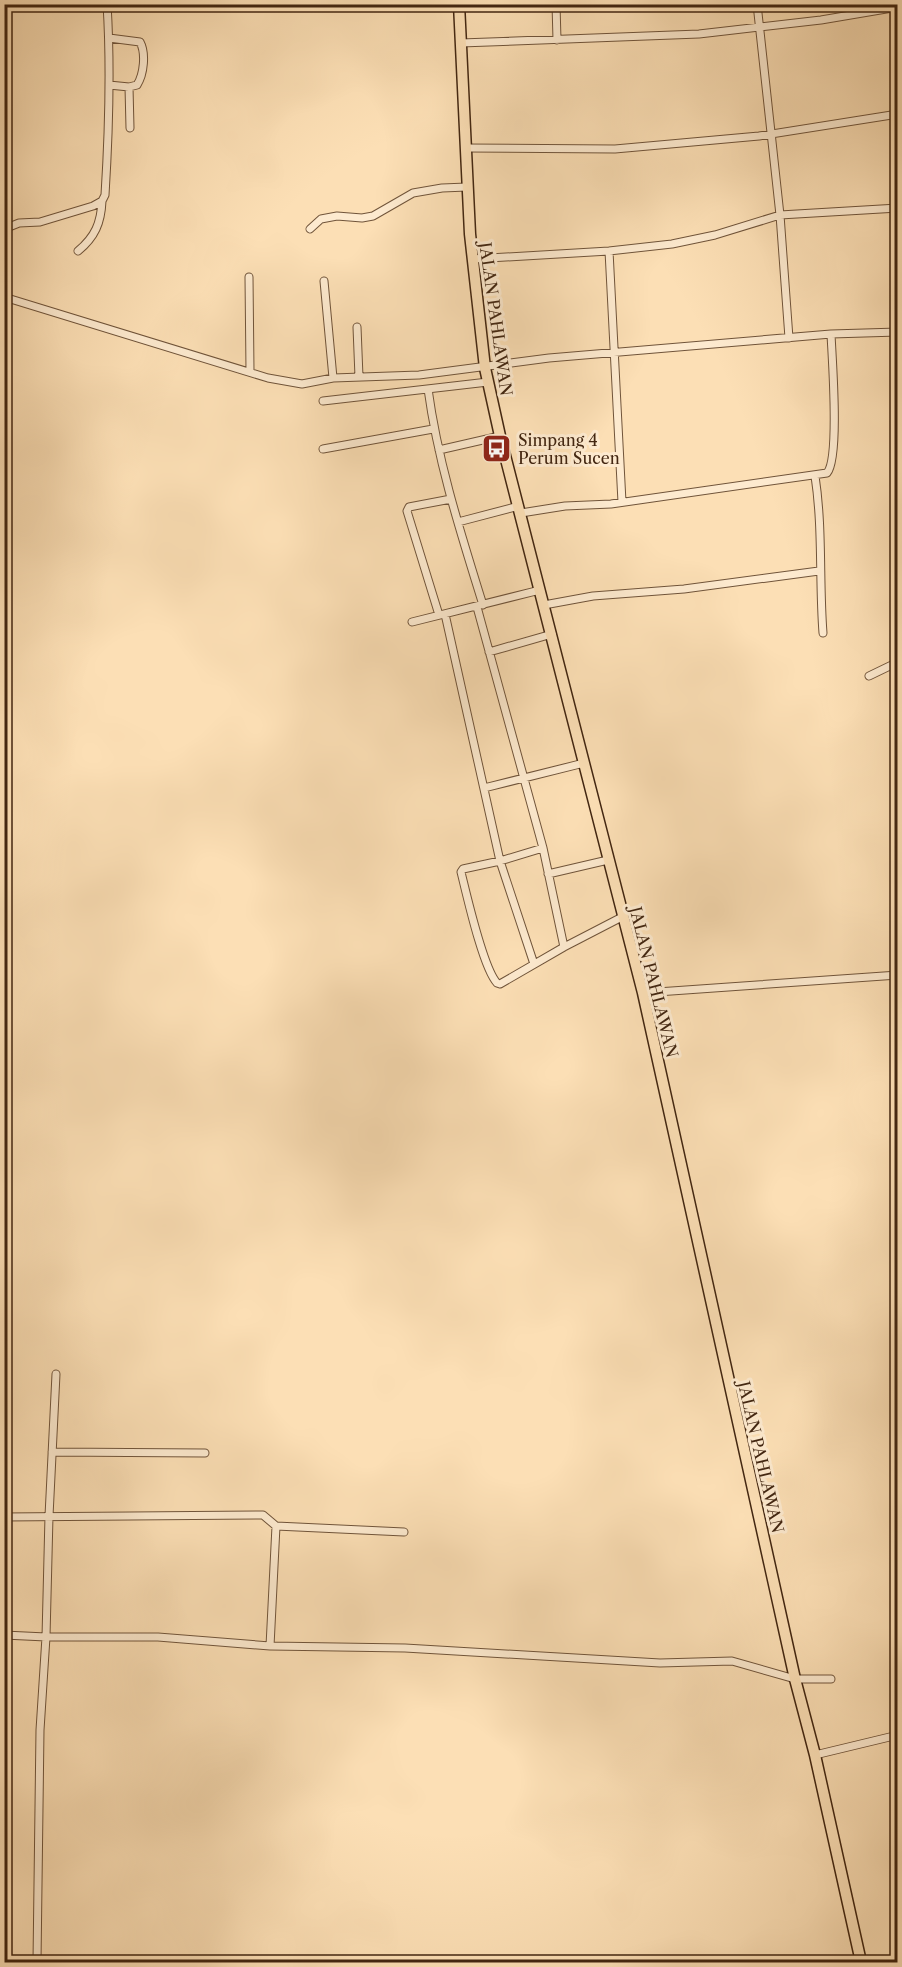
<svg xmlns="http://www.w3.org/2000/svg" width="902" height="1967" font-family="'Libre Caslon Text',serif">
  <style>
    .lines { fill: none; stroke-linecap: round; stroke-linejoin: round }
    .minor-casing { stroke: #70543a; stroke-width: 9 }
    .primary-casing { stroke: #422611; stroke-width: 13 }
    .minor { stroke: #fdeacf; stroke-width: 7 }
    .primary { stroke: #fcdfb5; stroke-width: 10 }
    .labels { text-anchor: middle; dominant-baseline: central; stroke-width: 6; stroke-linejoin: round; paint-order: stroke }
    .street-label { font-size: 16px; fill: #422611; stroke: #fdeacf }
    .poi-label { font-size: 16px; fill: #422611; stroke: #fdeacf; text-anchor: start }
  </style>
  <rect width="100%" height="100%" fill="#fcdfb5"/>
  <filter id="stains"><feTurbulence type="fractalNoise" baseFrequency=".00333" numOctaves="4"/><feColorMatrix values="0 0 0 0 .2 0 0 0 0 .09 0 0 0 0 .02 0 0 0 .5 -.17"/></filter>
  <radialGradient id="worn" r=".72"><stop offset=".6" stop-color="#630" stop-opacity="0"/><stop offset="1" stop-color="#630" stop-opacity=".3"/></radialGradient>
  <g class="lines">
    <defs>
      <path id="minor" d="M556,4L557,40
        M757,4L780,215L789,338
        M461,43L699,34L821,20L898,7
        M109,85L129,87L137,85C144,74 146,53 140,42L109,38
        M129,87L130,128
        M466,148L615,149L759,136L898,114
        M4,229L19,223L40,222L93,206L102,201L105,195C109,131 111,68 107,4
        M310,229L321,219L337,216L362,218L373,216L413,193L442,188L467,187
        M78,251C95,237 101,223 102,201
        M609,251L622,502
        M472,259L609,251L672,244L715,235L780,215L898,208
        M249,277L250,371
        M324,281L333,378
        M4,297L268,378L302,384L333,378L419,375L549,358L831,334L898,332
        M357,327L359,377
        M428,389C438,463 461,534 483,605
        M323,401L488,382
        M323,449L433,429
        M439,450L500,436
        M815,476C823,528 819,581 823,633
        M521,513L565,506L611,504L827,473C840,458 832,358 831,334
        M458,522L519,506
        M544,605L593,596L684,589L819,571
        M477,607L543,848L564,947L622,917
        M445,614L500,861L534,964
        M439,615L407,511L409,507L451,499
        M412,622L540,590
        M489,652L552,634
        M869,676L898,662
        M484,788L584,763
        M543,848L500,861L463,869L461,872C467,896 483,968 497,983L500,984L564,947
        M548,874L608,860
        M643,993L898,975
        M52,1452L205,1453
        M4,1517L263,1515L276,1526L270,1646
        M276,1526L404,1532
        M4,1635L46,1637H158L270,1646L405,1648L660,1663L732,1661L795,1679H831
        M815,1755L898,1735
        M37,1962L40,1730L46,1637L49,1516L56,1374"/>
      <path id="primary" d="M459,4L470,234L485,368L500,436L643,993L795,1679L815,1755L861,1962"/>
    </defs>
    <use href="#minor" class="minor-casing"/>
    <use href="#primary" class="primary-casing"/>
    <use href="#minor" class="minor"/>
    <use href="#primary" class="primary"/>
  </g>
  <defs>
    <symbol id="bus-square" viewBox="-11 -11 22 22"><rect x="-9" y="-9" width="18" height="18" rx="4" fill="#8f2418" stroke="#fdeacf"/><path d="M-5-6H5V4H4V6H2V4H-2V6H-4V4H-5ZM-3.5-4V0h7V-4ZM-3.5 1.2v1.5H-2V1.2ZM2 1.2v1.5H3.5V1.2Z" fill="#fff"/></symbol>
  </defs>
  <g fill-rule="evenodd">
    <use href="#bus-square" x="480" y="432" width="33" height="33"/>
  </g>
  <g class="labels">
    <g class="street-label">
      <text transform="translate(496 319) rotate(82)">JALAN PAHLAWAN</text>
      <text transform="translate(654 982) rotate(76)">JALAN PAHLAWAN</text>
      <text transform="translate(761 1457) rotate(77)">JALAN PAHLAWAN</text>
    </g>
    <g class="poi-label">
      <text x="518" y="440">Simpang 4<tspan x="518" dy="18">Perum Sucen</tspan></text>
    </g>
  </g>
  <rect width="902" height="1967" fill="none" stroke="#fcdfb5" stroke-width="24"/>
  <rect x="6" y="6" width="890" height="1955" fill="none" stroke="#422611" stroke-width="3"/>
  <rect x="12" y="12" width="878" height="1943" fill="none" stroke="#422611" stroke-width="1.5"/>
  <rect width="100%" height="100%" filter="url(#stains)"/>
  <rect width="100%" height="100%" fill="url(#worn)"/>
</svg>
